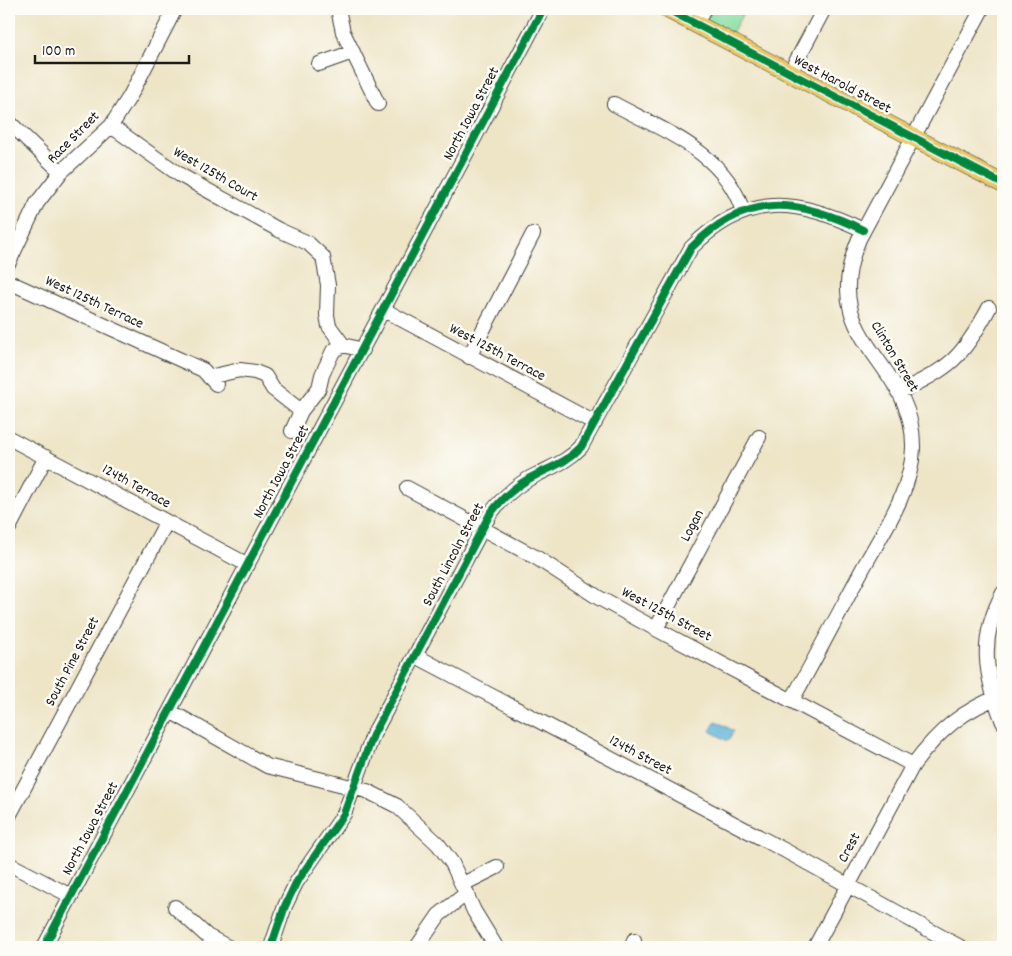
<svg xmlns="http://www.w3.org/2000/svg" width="1012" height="956" font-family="Dekko,sans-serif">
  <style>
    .green { fill: #88dfa3; stroke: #527e60 }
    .water { fill: #5ab1d7; stroke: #3b667a }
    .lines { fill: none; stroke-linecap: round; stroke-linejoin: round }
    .minor-casing { stroke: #3c3a36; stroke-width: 16 }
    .major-casing { stroke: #3c3a36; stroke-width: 19 }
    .minor { stroke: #fff; stroke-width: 14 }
    .major { stroke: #eac769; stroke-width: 18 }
    .cycleway-casing { stroke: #fdfcf7; stroke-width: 11 }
    .cycleway { stroke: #00873e; stroke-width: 8 }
    .labels { text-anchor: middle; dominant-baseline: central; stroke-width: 5; stroke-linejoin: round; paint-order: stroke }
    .street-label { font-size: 15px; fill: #1c1c1c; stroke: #fdfcf7 }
  </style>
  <rect width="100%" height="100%" fill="#fdfcf7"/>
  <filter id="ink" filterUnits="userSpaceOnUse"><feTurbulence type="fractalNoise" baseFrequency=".02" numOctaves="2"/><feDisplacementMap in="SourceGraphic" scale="10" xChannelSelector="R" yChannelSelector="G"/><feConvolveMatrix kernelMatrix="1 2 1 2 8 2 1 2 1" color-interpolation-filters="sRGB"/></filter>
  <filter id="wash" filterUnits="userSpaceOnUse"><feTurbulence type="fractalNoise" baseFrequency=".0096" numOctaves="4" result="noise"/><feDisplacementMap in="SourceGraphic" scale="20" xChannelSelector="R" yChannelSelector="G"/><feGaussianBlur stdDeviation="1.12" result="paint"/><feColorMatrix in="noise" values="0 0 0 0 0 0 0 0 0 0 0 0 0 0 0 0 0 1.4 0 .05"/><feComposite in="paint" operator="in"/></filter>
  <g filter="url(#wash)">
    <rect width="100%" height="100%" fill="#eee5c7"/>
    <path class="green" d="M681,9H745L731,35Z"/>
    <path class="water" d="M716,721L734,731L728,741L710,731Z"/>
  </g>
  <g filter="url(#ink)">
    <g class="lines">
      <defs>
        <path id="minor" d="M338,9L343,32L378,104
          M696,24L704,9
          M319,64L353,52
          M790,73L824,9
          M614,104C664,131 726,153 743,212
          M9,122L61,172
          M111,126L180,175L279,230L308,243L323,257L328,285L327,315L329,326L343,345
          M9,262L37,203L61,172L111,126L130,96L175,9
          M9,282L203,370L216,384
          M384,310L595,423
          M469,357L533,234
          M209,377L240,370L255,372L265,376L273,389L301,411
          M898,392C949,370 963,357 989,308
          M292,431L301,411L319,388L322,375L333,351L343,345L363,350
          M9,438L248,565
          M407,488L537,558L599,598L656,629L913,765
          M9,528L46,457
          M1003,593C978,639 985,676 1003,722
          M656,629L759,437
          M416,656L784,850L960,947
          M792,700C816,657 839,613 862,570C882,533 912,491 913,448C915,360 815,342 859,239L982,9
          M170,711L267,766L367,791L397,806L438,844L452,863L474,911L496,947
          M9,816L166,523
          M9,864L71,896
          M463,884L497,867
          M175,907L207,936L228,947
          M44,947L543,9
          M271,947L285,906L296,883L344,814L373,735L490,514C503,497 518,483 538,474C554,466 568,461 581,447L691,248C746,192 797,198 863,230
          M417,947L439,915L467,893
          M632,947L634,940
          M815,947L913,765C939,730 963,710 1003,695"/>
        <path id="major" d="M667,9L1003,184"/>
      </defs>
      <use href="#minor" class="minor-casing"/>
      <use href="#major" class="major-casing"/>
      <use href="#minor" class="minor"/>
      <use href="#major" class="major"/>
      <defs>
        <path id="cycleway" d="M667,9L1003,184
          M44,947L543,9
          M271,947L285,906L296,883L344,814L373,735L490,514C503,497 518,483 538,474C554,466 568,461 581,447L691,248C746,192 797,198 863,230"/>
      </defs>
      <use href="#cycleway" class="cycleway-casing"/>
      <use href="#cycleway" class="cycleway"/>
    </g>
  </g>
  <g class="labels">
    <g class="street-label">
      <text transform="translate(842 85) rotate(28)">West Harold Street</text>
      <text transform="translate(472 114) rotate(-62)">North Iowa Street</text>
      <text transform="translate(74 138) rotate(-45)">Race Street</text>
      <text transform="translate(215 175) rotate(30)">West 125th Court</text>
      <text transform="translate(94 303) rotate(25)">West 125th Terrace</text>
      <text transform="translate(497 353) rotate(28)">West 125th Terrace</text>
      <text transform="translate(894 357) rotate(59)">Clinton Street</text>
      <text transform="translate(282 472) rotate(-62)">North Iowa Street</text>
      <text transform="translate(136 487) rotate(29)">124th Terrace</text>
      <text transform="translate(693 526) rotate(-62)">Logan</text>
      <text transform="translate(454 555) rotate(-62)">South Lincoln Street</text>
      <text transform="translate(666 615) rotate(28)">West 125th Street</text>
      <text transform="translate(73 662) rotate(-62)">South Pine Street</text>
      <text transform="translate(640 756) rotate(28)">124th Street</text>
      <text transform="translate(91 829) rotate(-62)">North Iowa Street</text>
      <text transform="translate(850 848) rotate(-62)">Crest</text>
    </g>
  </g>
  <rect width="1012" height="956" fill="none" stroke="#fdfcf7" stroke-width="30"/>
  <path d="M35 55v8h154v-8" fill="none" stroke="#1c1c1c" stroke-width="2.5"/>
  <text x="42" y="55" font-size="15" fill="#1c1c1c" stroke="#fdfcf7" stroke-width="4" paint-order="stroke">100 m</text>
</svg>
